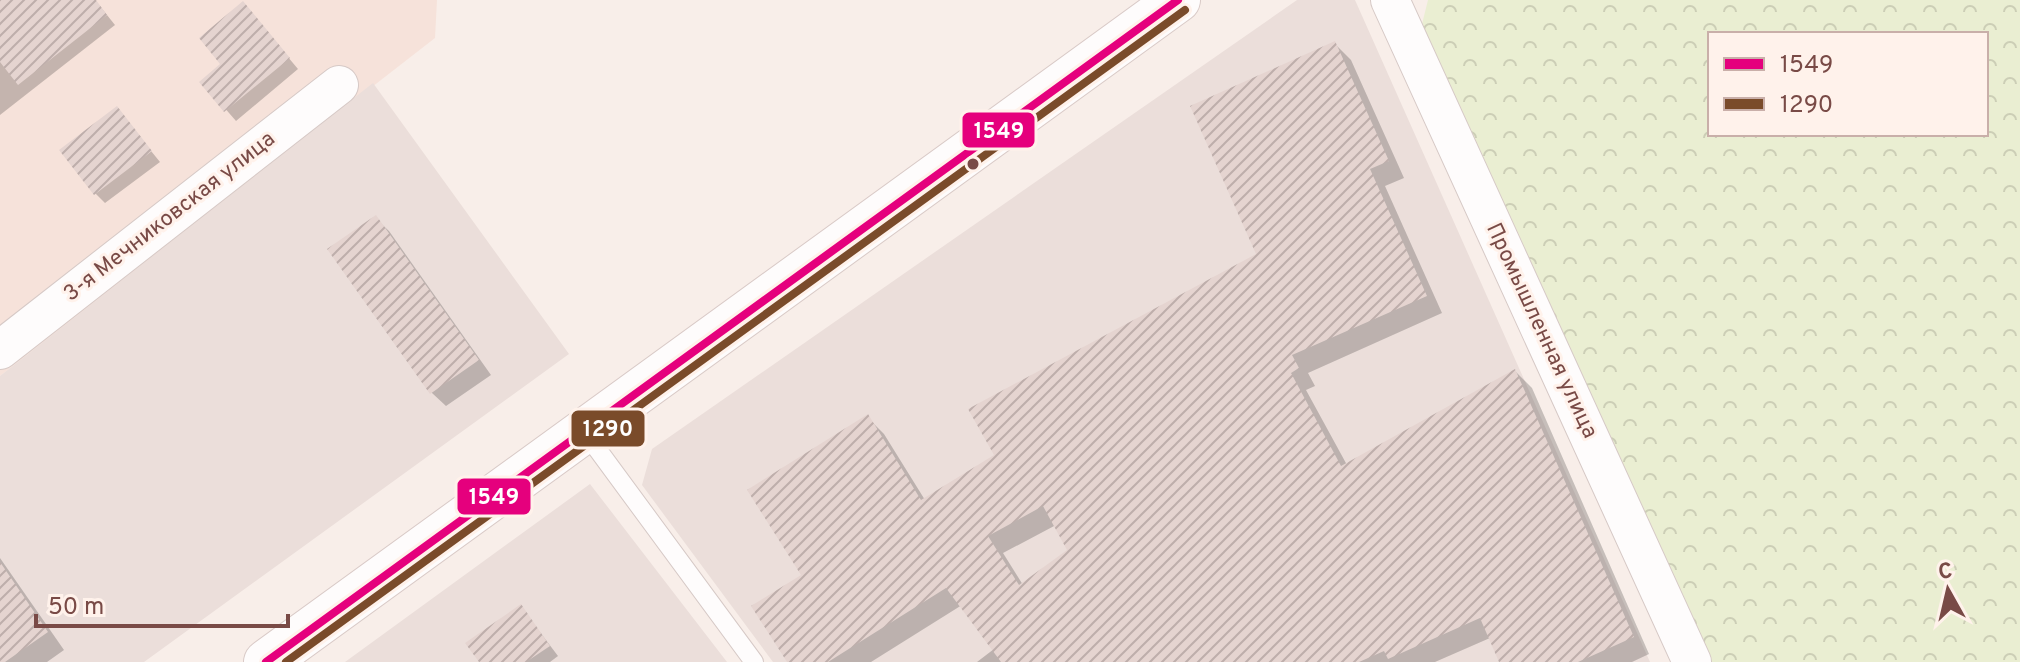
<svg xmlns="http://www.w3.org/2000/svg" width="2020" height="662" font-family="Overpass,sans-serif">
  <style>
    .residential { fill: #f6e2da }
    .industrial { fill: #ebdeda }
    .forest { fill: url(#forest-crowns); fill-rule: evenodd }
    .shadow { fill: #0003; fill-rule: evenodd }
    .building { fill: url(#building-hatch); fill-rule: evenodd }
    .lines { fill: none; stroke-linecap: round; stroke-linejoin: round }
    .service-casing { stroke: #d6c9c6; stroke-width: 20 }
    .minor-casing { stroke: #d6c9c6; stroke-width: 40 }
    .secondary-casing { stroke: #d9cac7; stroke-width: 46 }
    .service { stroke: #fefcfc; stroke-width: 18 }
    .minor { stroke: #fefcfc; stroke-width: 38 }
    .secondary { stroke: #fefcfc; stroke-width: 44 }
    .bus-1-casing { stroke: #fff2eb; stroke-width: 14 }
    .bus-2-casing { stroke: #fff2eb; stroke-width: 14 }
    .bus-1 { stroke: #e5007d; stroke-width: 8 }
    .bus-2 { stroke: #7a4b2a; stroke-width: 8 }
    .bus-dot { fill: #794a46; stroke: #fff2eb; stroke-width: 3 }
    .labels { text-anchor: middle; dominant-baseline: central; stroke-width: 6; stroke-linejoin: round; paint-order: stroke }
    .street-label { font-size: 22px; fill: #794a46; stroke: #fff2eb }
    .line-badge { stroke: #fff2eb; stroke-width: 3 }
    .badge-label { font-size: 22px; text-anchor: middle; font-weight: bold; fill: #fff }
  </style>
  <defs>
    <pattern id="forest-crowns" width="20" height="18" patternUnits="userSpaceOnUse" patternTransform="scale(2)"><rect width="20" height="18" fill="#eaeed2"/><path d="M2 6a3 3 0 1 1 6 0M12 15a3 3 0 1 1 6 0" fill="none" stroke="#ccceb6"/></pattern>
    <pattern id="building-hatch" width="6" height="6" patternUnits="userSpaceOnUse" patternTransform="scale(2)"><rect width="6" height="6" fill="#e5d4d0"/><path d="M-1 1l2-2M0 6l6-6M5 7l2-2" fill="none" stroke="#beaeab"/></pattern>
  </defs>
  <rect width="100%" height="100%" fill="#f8eee9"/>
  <path class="residential" d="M0,0H437L435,38L0,376Z"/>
  <path class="industrial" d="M1297,0H1355L1650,662H773L642,485L652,449Z
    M373,83L569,354L144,662H0V376Z
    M590,484L727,662H345Z"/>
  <path class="forest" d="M1428,0H2020V662H1705L1420,32ZM1710,34H1986V134H1710Z"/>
  <path class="shadow" d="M0,0H95L115,25L0,115Z
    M252,14L298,69L236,121L202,82L223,64Z
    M1335,44L1351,60L1404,178L1385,186L1442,313L1308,373L1315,386L1306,390L1347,465L1515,371L1532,388L1649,654L1632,662H1501L1490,638L1435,662H977L994,649L962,605L871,662H789L804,575L867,417L884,434L925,500L996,456L1259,255ZM1056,525L1069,550L1023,585L1003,553Z
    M117,109L160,162L105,203L95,193Z
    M375,218L389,231L491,375L446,406L432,393L330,249Z
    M0,558L64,650L47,662H0Z
    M521,607L558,656L550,662H481Z"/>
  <path class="building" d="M0,0H96L107,15L18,85L0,62Z
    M243,1L290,58L224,112L199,82L220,64L199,38Z
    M1335,41L1389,161L1370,169L1427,296L1292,355L1299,368L1291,373L1341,466L1515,369L1634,637L1578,662H1499L1480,618L1388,659L1384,651L1359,662H1001L946,588L828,662H787L751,606L801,575L747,490L868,414L921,500L994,455L968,409L1256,254L1190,106ZM1043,506L1067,550L1019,585L988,536Z
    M117,106L152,151L94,195L59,150Z
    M376,215L479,360L430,394L327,249Z
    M0,562L48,632L5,662H0Z
    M521,604L550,646L526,662H479L465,643Z"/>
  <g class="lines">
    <defs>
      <path id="service" d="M584,431L754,662"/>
      <path id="minor" d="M1390,0L1692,662
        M0,350L339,85"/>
      <path id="secondary" d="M266,662L1178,0"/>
    </defs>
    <use href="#service" class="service-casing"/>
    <use href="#minor" class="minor-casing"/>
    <use href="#secondary" class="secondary-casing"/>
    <use href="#service" class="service"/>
    <use href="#minor" class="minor"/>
    <use href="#secondary" class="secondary"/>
    <defs>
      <path id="bus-1" d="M266,662L1178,0"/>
      <path id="bus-2" d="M286,662L1185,10"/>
    </defs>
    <use href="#bus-1" class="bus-1-casing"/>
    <use href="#bus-2" class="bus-2-casing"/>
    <use href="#bus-1" class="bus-1"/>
    <use href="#bus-2" class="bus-2"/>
  </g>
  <circle class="bus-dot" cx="973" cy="164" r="7"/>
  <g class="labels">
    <g class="street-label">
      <text transform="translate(170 217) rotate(-38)">3-я Мечниковская улица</text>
      <text transform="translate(1541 331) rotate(65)">Промышленная улица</text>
    </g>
  </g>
  <g class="line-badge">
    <rect x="961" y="111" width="75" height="38" rx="8" fill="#e5007d"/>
    <rect x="570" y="409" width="76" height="39" rx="8" fill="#7a4b2a"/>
    <rect x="456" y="477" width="76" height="39" rx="8" fill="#e5007d"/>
  </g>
  <g class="badge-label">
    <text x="999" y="138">1549</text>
    <text x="608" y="436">1290</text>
    <text x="494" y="504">1549</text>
  </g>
  <rect x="1708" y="32" width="280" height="104" fill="#fff2eb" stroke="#c9afa9" stroke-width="2"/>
  <rect x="1724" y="58" width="40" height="12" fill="#e5007d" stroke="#c9afa9" stroke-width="2"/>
  <text x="1780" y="72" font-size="24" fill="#794a46">1549</text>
  <rect x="1724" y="98" width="40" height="12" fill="#7a4b2a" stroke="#c9afa9" stroke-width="2"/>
  <text x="1780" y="112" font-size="24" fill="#794a46">1290</text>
  <g transform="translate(1948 590) rotate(352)" stroke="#fff2eb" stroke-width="6" paint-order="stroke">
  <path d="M0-6L14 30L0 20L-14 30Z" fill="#794a46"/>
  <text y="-12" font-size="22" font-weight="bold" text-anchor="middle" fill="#794a46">С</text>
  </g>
  <path d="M36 614v12h252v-12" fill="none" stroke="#794a46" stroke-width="4"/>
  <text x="48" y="614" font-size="24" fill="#794a46" stroke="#fff2eb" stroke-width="6" paint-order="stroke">50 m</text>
</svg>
